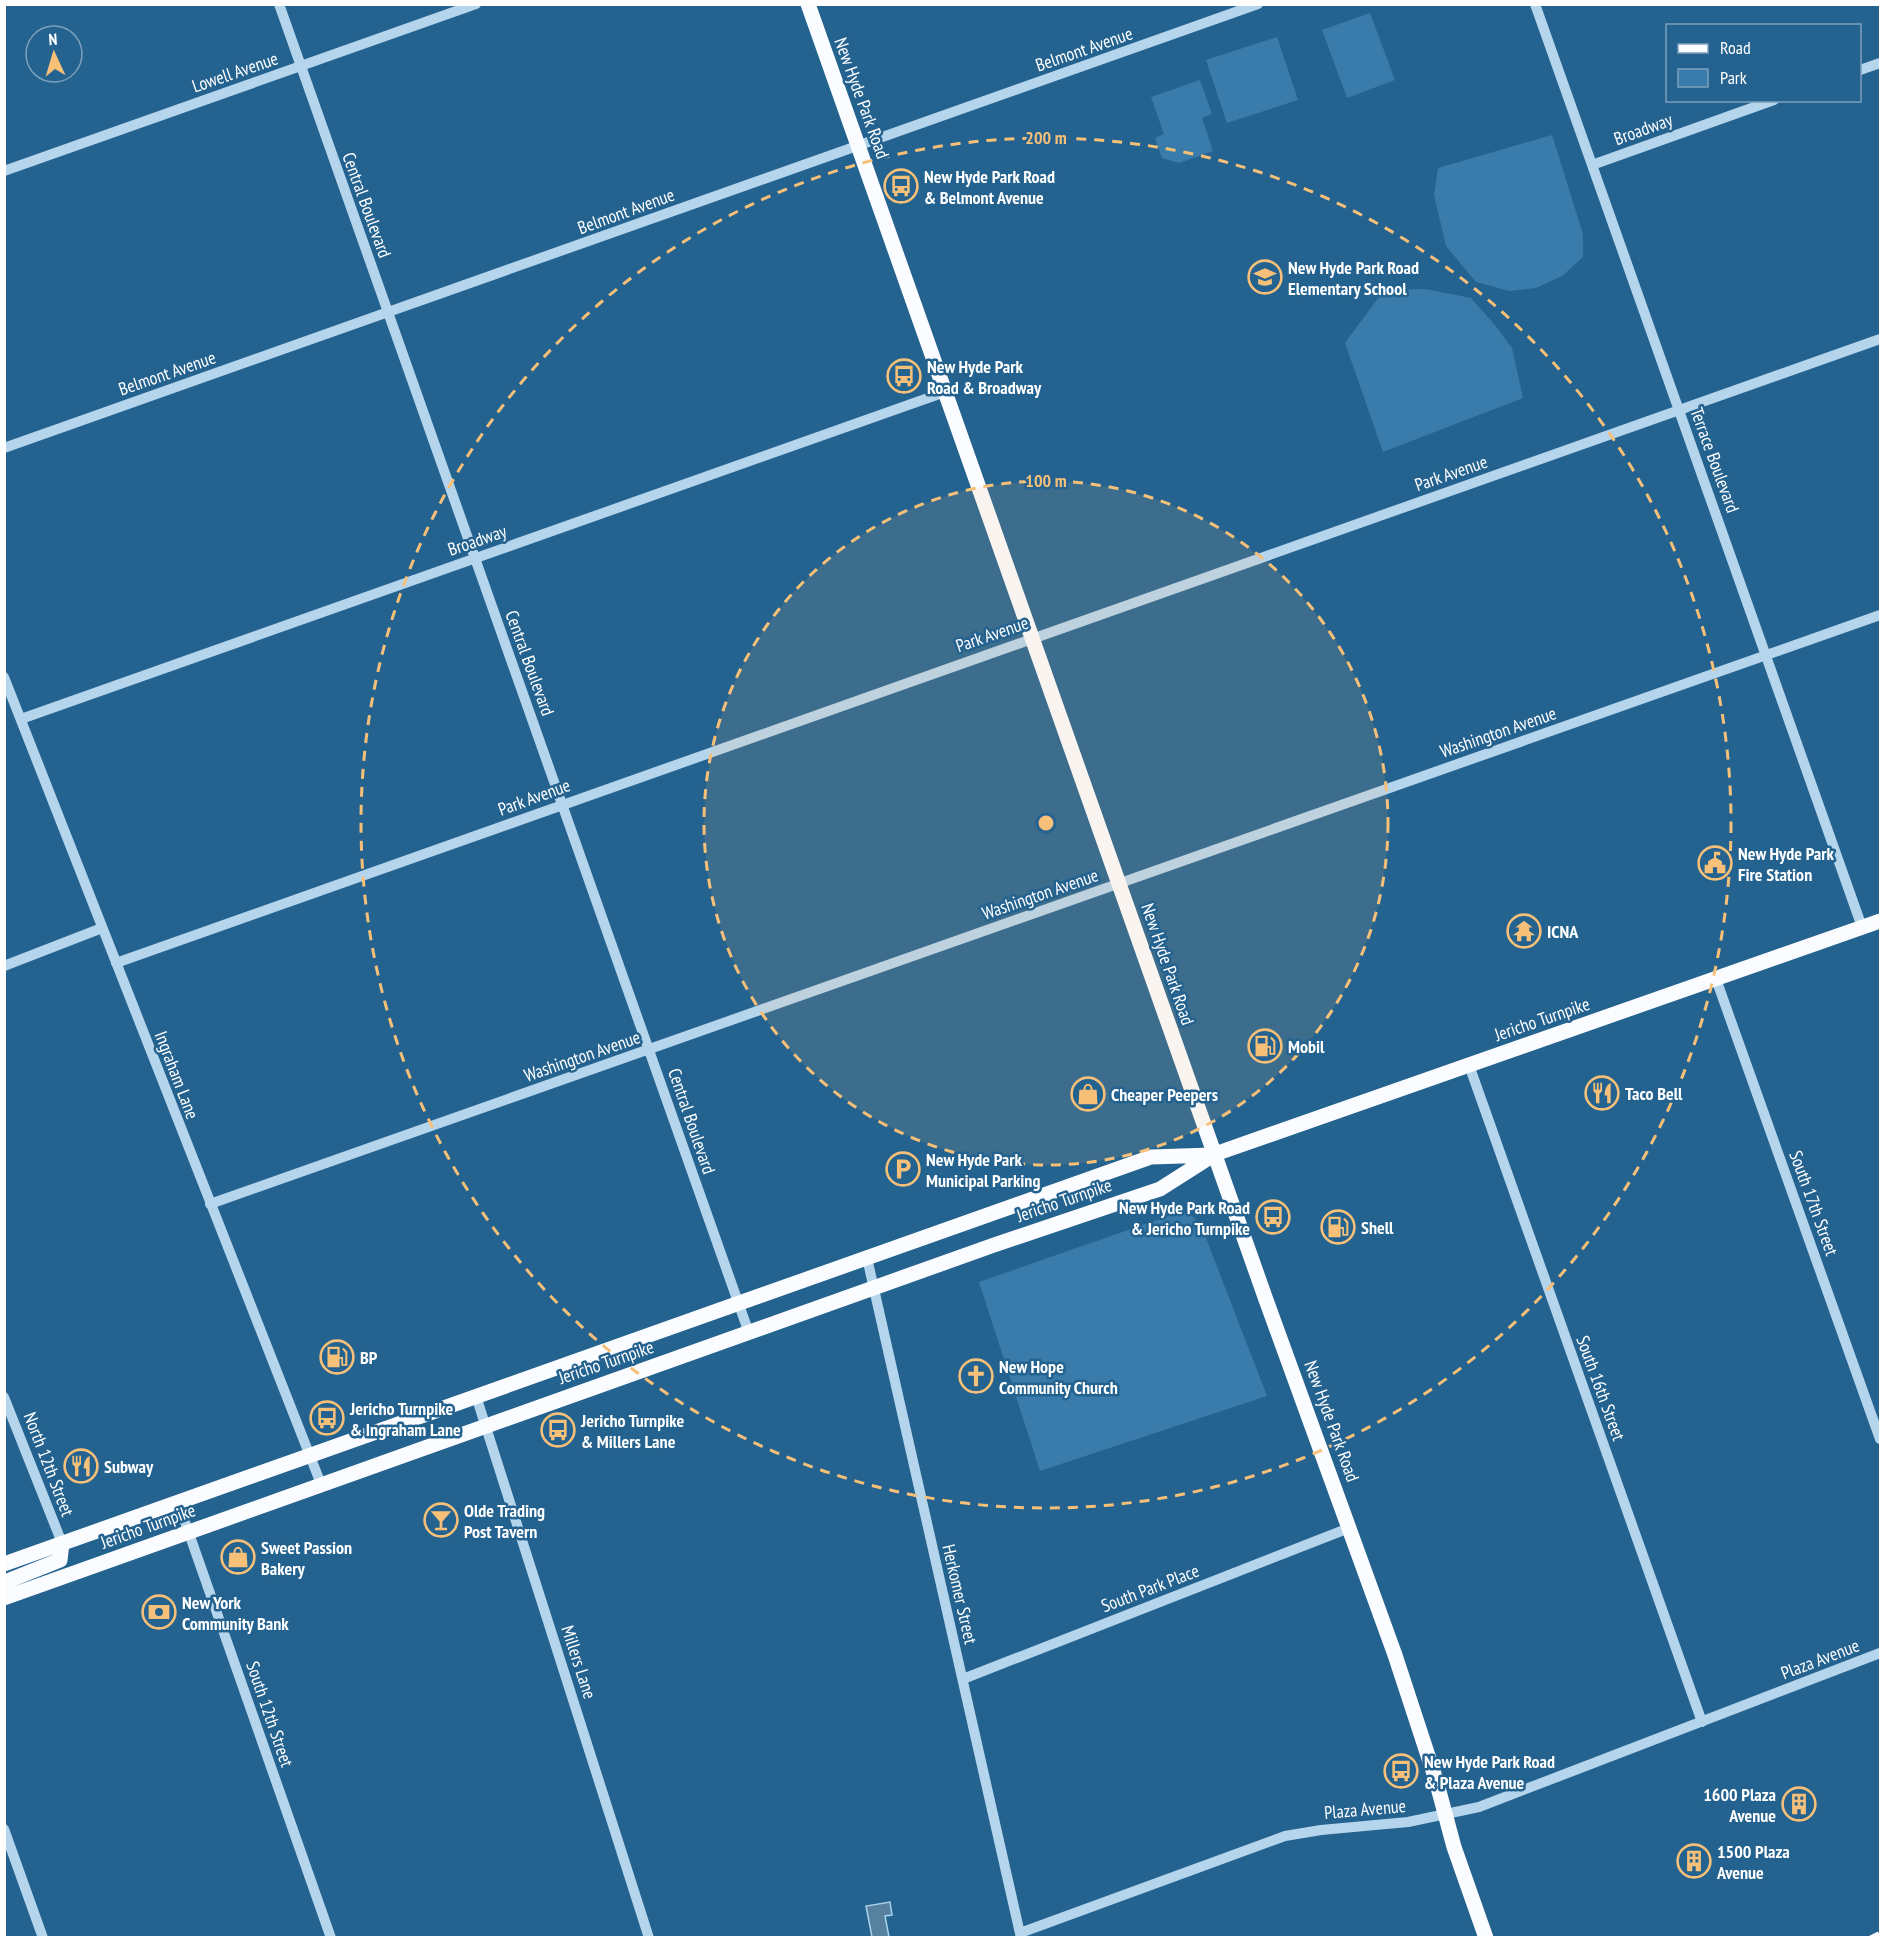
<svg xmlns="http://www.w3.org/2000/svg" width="1885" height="1942" font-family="'PT Sans Narrow',sans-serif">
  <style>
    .green { fill: #397cac }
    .water { fill: #5881a0; stroke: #a9d2ec; stroke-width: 1.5 }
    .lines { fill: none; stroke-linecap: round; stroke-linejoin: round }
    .minor { stroke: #b5d5ec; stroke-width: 10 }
    .major { stroke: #fafcff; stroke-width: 15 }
    .rail { stroke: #fff; stroke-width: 4.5; stroke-dasharray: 10 4.5; stroke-linecap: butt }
    .ring { fill: none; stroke: #f6c079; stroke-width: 3; stroke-dasharray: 10 8 }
    .labels { text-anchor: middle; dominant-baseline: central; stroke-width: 5; stroke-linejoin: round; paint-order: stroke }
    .street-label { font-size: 18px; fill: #fff; stroke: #24628f }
    .poi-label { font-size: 18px; font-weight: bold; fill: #fff; stroke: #24628f; text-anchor: start }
    .centre { fill: #f6c079; stroke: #24628f; stroke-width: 3 }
    .ring-label { font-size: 18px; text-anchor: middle; font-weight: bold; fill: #f6c079; stroke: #24628f; stroke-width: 5; stroke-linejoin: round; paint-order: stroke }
  </style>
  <rect width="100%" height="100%" fill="#24628f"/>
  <path class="green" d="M1370,13L1395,80L1347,98L1322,30Z
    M1277,37L1298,100L1227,123L1206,60Z
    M1200,80L1212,114L1202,118L1213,151L1179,163L1162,158L1155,138L1164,134L1151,97Z
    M1552,135L1583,234V257L1562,276L1536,288L1509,291L1476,282L1446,246L1434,195L1438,168Z
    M1425,289L1471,298L1495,325L1512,348L1523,398L1383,452L1345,343L1384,290Z
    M1177,1213H1189L1201,1225L1267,1396L1040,1471L979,1282Z"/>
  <path class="water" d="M890,1902L892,1915L885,1916L889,1937H872L866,1906Z"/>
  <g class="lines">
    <path class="minor" d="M279,4L749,1333
      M1535,4L1862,927
      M1860,70L1880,63
      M1592,165L1774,100
      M4,171L476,4
      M4,448L1258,4
      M4,677L321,1484
      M21,719L945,392
      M116,963L1880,339
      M4,966L102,928
      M1716,979L1880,1439
      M1469,1065L1702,1722
      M210,1204L1880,615
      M867,1258L1021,1938
      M476,1396L649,1938
      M4,1397L62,1543
      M178,1502L331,1938
      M963,1679L1349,1528
      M4,1829L43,1938
      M1020,1933L1285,1836L1321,1830L1408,1822L1479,1807L1880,1653"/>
    <path class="major" d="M808,4L1265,1297L1395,1655L1436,1780L1454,1847L1486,1938
      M4,1564L1151,1157L1212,1155
      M4,1590L10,1580L60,1560L62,1543
      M4,1598L994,1245L1160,1189L1215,1154L1880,921"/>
    <path class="rail" d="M1870,1938L1880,1933"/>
  </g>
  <circle cx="1046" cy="823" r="342" fill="#f6c079" fill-opacity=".12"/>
  <g class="ring">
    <circle cx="1046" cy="823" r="342"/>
    <circle cx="1046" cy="823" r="685"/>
  </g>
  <defs>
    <symbol id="bus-ring" viewBox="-11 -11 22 22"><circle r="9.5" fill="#24628f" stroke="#f6c079" stroke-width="1.5"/><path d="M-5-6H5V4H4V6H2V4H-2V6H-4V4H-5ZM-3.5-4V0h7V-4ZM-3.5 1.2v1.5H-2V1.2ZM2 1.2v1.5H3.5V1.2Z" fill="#f6c079"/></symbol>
    <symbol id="school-ring" viewBox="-11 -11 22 22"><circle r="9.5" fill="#24628f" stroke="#f6c079" stroke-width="1.5"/><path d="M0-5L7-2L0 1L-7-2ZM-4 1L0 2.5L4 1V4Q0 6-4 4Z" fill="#f6c079"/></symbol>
    <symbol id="civic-ring" viewBox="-11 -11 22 22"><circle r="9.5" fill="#24628f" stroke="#f6c079" stroke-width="1.5"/><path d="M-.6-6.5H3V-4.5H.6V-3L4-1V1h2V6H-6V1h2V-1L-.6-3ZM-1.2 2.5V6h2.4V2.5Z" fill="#f6c079"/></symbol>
    <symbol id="temple-ring" viewBox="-11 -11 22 22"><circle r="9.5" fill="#24628f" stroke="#f6c079" stroke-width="1.5"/><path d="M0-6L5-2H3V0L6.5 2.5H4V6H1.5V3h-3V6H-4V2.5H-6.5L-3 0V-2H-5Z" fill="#f6c079"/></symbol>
    <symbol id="fuel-ring" viewBox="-11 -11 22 22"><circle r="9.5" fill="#24628f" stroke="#f6c079" stroke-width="1.5"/><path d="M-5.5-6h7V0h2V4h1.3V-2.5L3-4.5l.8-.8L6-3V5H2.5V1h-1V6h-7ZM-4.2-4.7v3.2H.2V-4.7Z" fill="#f6c079"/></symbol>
    <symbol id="restaurant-ring" viewBox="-11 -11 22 22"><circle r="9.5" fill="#24628f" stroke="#f6c079" stroke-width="1.5"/><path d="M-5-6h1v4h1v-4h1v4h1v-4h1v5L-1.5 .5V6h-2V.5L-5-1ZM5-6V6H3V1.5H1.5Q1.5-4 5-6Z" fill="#f6c079"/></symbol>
    <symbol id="shop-ring" viewBox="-11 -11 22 22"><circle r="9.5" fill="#24628f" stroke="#f6c079" stroke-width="1.5"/><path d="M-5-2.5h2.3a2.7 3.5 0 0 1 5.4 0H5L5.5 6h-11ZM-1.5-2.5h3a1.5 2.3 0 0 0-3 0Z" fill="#f6c079"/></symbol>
    <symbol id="parking-ring" viewBox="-11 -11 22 22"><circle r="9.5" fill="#24628f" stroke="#f6c079" stroke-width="1.5"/><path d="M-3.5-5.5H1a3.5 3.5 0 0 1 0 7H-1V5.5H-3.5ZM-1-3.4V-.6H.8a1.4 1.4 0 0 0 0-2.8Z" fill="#f6c079"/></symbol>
    <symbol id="church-ring" viewBox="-11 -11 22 22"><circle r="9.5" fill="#24628f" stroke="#f6c079" stroke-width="1.5"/><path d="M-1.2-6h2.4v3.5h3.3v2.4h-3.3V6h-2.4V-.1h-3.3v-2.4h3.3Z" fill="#f6c079"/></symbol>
    <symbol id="bar-ring" viewBox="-11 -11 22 22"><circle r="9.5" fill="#24628f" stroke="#f6c079" stroke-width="1.5"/><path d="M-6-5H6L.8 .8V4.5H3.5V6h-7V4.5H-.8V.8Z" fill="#f6c079"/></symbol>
    <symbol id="bank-ring" viewBox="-11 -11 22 22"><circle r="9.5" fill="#24628f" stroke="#f6c079" stroke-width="1.5"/><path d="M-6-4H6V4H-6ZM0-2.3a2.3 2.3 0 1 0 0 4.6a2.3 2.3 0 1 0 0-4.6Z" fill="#f6c079"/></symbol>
    <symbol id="building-ring" viewBox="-11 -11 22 22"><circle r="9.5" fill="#24628f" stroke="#f6c079" stroke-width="1.5"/><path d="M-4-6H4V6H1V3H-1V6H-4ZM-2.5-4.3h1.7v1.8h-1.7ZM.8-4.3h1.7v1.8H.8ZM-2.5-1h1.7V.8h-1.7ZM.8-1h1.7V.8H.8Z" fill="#f6c079"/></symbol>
  </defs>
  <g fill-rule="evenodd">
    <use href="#bus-ring" x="882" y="167" width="38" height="38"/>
    <use href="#school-ring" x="1246" y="258" width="38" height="38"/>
    <use href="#bus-ring" x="885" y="357" width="38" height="38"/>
    <use href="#civic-ring" x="1696" y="844" width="38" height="38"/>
    <use href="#temple-ring" x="1505" y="912" width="38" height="38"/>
    <use href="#fuel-ring" x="1246" y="1027" width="38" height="38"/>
    <use href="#restaurant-ring" x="1583" y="1074" width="38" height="38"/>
    <use href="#shop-ring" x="1069" y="1075" width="38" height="38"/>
    <use href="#parking-ring" x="884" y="1150" width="38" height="38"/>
    <use href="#bus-ring" x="1254" y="1198" width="38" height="38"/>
    <use href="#fuel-ring" x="1319" y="1208" width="38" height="38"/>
    <use href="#fuel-ring" x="318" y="1338" width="38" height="38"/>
    <use href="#church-ring" x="957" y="1357" width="38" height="38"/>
    <use href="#bus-ring" x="308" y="1399" width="38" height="38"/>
    <use href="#bus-ring" x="539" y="1411" width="38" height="38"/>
    <use href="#restaurant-ring" x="62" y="1447" width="38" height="38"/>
    <use href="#bar-ring" x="422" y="1501" width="38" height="38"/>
    <use href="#shop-ring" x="219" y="1538" width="38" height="38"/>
    <use href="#bank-ring" x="140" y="1593" width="38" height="38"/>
    <use href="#bus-ring" x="1382" y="1752" width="38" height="38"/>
    <use href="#building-ring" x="1780" y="1785" width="38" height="38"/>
    <use href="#building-ring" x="1675" y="1842" width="38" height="38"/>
  </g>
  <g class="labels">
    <g class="street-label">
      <text transform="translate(1084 49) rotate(-19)">Belmont Avenue</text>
      <text transform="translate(235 72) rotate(-19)">Lowell Avenue</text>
      <text transform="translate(862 98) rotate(70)">New Hyde Park Road</text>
      <text transform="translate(1643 129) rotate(-20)">Broadway</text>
      <text transform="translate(367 205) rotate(70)">Central Boulevard</text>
      <text transform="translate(626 211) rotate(-20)">Belmont Avenue</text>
      <text transform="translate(167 373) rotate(-19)">Belmont Avenue</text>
      <text transform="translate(1715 460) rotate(70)">Terrace Boulevard</text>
      <text transform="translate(1451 473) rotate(-19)">Park Avenue</text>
      <text transform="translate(477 540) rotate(-19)">Broadway</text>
      <text transform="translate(992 634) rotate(-19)">Park Avenue</text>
      <text transform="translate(530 663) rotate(70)">Central Boulevard</text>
      <text transform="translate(1498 732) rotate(-19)">Washington Avenue</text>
      <text transform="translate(534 797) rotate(-20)">Park Avenue</text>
      <text transform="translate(1040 894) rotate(-19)">Washington Avenue</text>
      <text transform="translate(1168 964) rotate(71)">New Hyde Park Road</text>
      <text transform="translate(1542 1019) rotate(-19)">Jericho Turnpike</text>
      <text transform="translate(582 1056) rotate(-19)">Washington Avenue</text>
      <text transform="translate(177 1075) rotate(69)">Ingraham Lane</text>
      <text transform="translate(692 1121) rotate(71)">Central Boulevard</text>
      <text transform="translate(1064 1200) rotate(-19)">Jericho Turnpike</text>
      <text transform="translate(1814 1203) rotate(70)">South 17th Street</text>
      <text transform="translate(606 1362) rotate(-19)">Jericho Turnpike</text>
      <text transform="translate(1601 1388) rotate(70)">South 16th Street</text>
      <text transform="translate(1332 1421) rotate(70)">New Hyde Park Road</text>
      <text transform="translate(49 1464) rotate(69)">North 12th Street</text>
      <text transform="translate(148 1526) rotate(-20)">Jericho Turnpike</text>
      <text transform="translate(1150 1588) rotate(-21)">South Park Place</text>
      <text transform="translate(960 1594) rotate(77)">Herkomer Street</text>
      <text transform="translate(1820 1659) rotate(-21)">Plaza Avenue</text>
      <text transform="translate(579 1662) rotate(72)">Millers Lane</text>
      <text transform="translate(270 1714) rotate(71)">South 12th Street</text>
      <text transform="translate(1365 1809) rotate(-5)">Plaza Avenue</text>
    </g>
    <g class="poi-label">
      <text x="924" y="176">New Hyde Park Road<tspan x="924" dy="21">&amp; Belmont Avenue</tspan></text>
      <text x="1288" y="267">New Hyde Park Road<tspan x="1288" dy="21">Elementary School</tspan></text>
      <text x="927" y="366">New Hyde Park<tspan x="927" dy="21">Road &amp; Broadway</tspan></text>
      <text x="1738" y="853">New Hyde Park<tspan x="1738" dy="21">Fire Station</tspan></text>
      <text x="1547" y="931">ICNA</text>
      <text x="1288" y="1046">Mobil</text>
      <text x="1625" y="1093">Taco Bell</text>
      <text x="1111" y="1094">Cheaper Peepers</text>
      <text x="926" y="1159">New Hyde Park<tspan x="926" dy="21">Municipal Parking</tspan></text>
      <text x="1250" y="1207" text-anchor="end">New Hyde Park Road<tspan x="1250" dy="21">&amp; Jericho Turnpike</tspan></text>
      <text x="1361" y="1227">Shell</text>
      <text x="360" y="1357">BP</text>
      <text x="999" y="1366">New Hope<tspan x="999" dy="21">Community Church</tspan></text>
      <text x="350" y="1408">Jericho Turnpike<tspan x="350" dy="21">&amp; Ingraham Lane</tspan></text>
      <text x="581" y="1420">Jericho Turnpike<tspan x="581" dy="21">&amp; Millers Lane</tspan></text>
      <text x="104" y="1466">Subway</text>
      <text x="464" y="1510">Olde Trading<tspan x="464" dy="21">Post Tavern</tspan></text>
      <text x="261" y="1547">Sweet Passion<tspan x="261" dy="21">Bakery</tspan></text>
      <text x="182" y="1602">New York<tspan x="182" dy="21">Community Bank</tspan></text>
      <text x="1424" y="1761">New Hyde Park Road<tspan x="1424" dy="21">&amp; Plaza Avenue</tspan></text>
      <text x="1776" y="1794" text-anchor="end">1600 Plaza<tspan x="1776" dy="21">Avenue</tspan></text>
      <text x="1717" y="1851">1500 Plaza<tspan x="1717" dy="21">Avenue</tspan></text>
    </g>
  </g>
  <circle cx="1046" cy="823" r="9" class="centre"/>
  <g class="ring-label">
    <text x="1046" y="144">200 m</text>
    <text x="1046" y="487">100 m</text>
  </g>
  <rect width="1885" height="1942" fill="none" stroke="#ffffff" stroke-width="12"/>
  <rect x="1666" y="24" width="195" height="78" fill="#24628f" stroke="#7ca1bc" stroke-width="1.5"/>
  <rect x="1678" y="44" width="30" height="9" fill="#fafcff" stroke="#7ca1bc" stroke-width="1.5"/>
  <text x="1720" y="54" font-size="18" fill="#ffffff">Road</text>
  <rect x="1678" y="69" width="30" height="18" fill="#397cac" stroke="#7ca1bc" stroke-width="1.5"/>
  <text x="1720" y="84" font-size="18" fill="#ffffff">Park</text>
  <g transform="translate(54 54) rotate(356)"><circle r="28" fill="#24628f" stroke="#7ca1bc" stroke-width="1.5"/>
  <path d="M0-4.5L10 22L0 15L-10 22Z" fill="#f6c079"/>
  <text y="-9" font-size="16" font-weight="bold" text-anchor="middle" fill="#ffffff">N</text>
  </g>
</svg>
